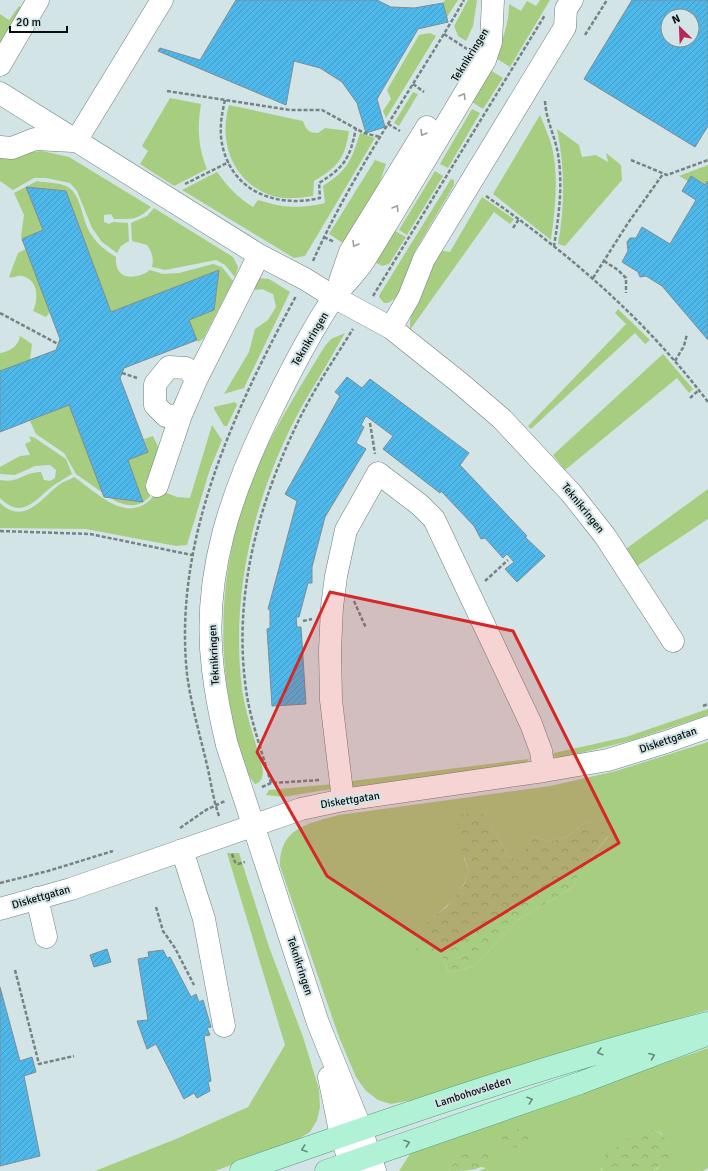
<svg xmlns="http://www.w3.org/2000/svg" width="708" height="1171" font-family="Signika,sans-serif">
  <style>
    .green { fill: #a7cd81; fill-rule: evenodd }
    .forest { fill: url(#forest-crowns) }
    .building { fill: url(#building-hatch); stroke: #7e8c93; fill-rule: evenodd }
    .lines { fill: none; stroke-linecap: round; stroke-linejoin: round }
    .minor-casing { stroke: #6e7f7f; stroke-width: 23 }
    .major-casing { stroke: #549d7f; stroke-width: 23 }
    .path { stroke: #768283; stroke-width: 2.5; stroke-dasharray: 4 2; stroke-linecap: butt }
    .minor { stroke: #fff; stroke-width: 22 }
    .major { stroke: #b1f2d7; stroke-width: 22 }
    .oneway { stroke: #9c9f9f }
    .oneway2 { stroke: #658b7d }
    .marked { fill: #d62828; fill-opacity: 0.2; stroke: #d62828; stroke-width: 3; stroke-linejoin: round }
    .labels { text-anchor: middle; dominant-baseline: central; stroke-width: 4; stroke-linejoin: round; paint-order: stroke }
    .street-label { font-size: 11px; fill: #080e0e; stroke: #d2e4e5 }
  </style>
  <defs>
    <pattern id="forest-crowns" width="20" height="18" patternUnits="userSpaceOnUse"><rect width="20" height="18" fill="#a7cd81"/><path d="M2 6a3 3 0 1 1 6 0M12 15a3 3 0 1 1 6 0" fill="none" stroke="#8eaf6e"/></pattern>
    <pattern id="building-hatch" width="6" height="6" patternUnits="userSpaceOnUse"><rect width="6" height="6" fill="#4db8e9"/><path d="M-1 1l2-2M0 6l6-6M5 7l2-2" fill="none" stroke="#429dc7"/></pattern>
  </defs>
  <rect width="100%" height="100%" fill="#d2e4e5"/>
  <path class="green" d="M445,0H458L447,17L443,3Z
    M468,0H477L473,26L466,41L458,36L454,26Z
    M540,0H550L510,67L494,57C503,40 509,24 509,4L521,11L527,1L536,6Z
    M19,6L25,13L0,51V14L9,20Z
    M430,33L436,36L386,118L383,111L391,99L387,90L419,35Z
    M487,68L503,78L483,109L472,102Z
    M413,92L418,94L399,126L394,123Z
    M170,98L201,104C197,127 198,147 207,169L174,186L140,164L148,151L142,146Z
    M229,105L303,121C306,130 309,133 318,133L325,128L349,131C345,158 338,167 314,181L313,196C300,198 286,200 273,196C233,183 218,143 229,105Z
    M472,109L480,113L448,168L440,164Z
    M540,115C544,125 549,136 552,147C559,178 555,209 551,240L493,194Z
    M557,129L579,145L582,157L596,155L608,162L606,153L621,165L622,180L565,246L558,244C565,205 565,168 557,129Z
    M360,133L375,138L305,256L294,258L182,190L217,172C227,186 237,197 253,207L258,200C285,208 298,209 325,203L323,186C348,170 351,161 360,133Z
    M42,151L69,157L151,207C138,220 133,219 114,219L111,214L104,215V222L109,224L113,222L128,223L129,241L121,246L117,253L102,242L92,228L77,191L70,183L46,178H34L13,190L0,181V155Z
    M375,160L386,164L374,198L346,245L329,234Z
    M708,165V181L705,185L691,176L688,181L679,176Z
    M435,171L443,176L407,235L399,230Z
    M451,179L454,180V185L415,251L404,284L397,297L388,303H384L379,297L380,294Z
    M37,181C46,183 60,182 68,187C80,194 82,216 88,229C94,241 104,250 116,257C114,280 135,281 150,270L163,274L179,273L213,264L222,267L233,281L203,339L198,342L189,320L214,310L219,270L111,312L66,191L26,187L43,230L22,239L21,237L24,215L14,193Z
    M482,197L514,219L510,224L494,212L410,330C409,303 426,275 437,250L450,252Z
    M154,208L233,257L238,267L235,277L225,265L216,260L165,270L152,267C154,258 152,252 147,245L132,241L131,223L147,216Z
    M395,231L406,237L389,264L382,266L371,260Z
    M26,249L50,312L46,317L33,311C39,299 38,279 22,276C17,275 14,279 9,277L18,253Z
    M258,278L269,279L290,292L244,388L224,394L249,352L255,329L268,320L276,307L273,294L262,289L248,291Z
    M618,309L650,340L645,344L635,333L531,429L528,426L626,324L615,313Z
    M345,333C331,358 316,382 302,406C255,492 230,591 242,689C246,717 257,744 263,771C262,778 262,782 255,784C240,767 237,737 232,716C214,630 224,538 261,459C279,420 303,382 325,346L331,339Z
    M20,336L32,344L30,360L0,371V353C9,352 19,346 20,336Z
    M663,354L693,389L689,393L677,378L565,470L553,455Z
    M235,402L237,405L227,426H224L214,409V407Z
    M69,405L103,493L76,474L64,453L36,434L30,421Z
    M212,425L222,440L210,469L187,545L176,546L86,529L0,528V503C24,526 42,498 60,484C64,481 70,480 74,477C100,495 130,528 156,493L163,496L164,492L177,497L190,498Z
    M29,436L35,438L66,459L72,474C64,479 56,483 49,489C32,504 20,518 0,498V480C18,484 25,471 41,472L44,480L50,481L55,478L56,470L50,465L35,466L15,475L0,474V467L20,456L30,455L25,444L31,441Z
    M153,436L159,449L145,485L147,490L153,492C142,510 125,507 110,498L143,502L128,460L148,452L144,439Z
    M708,489V519L634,568L623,551Z
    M708,709V715L633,740L561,758L552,756L554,753L626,737Z
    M708,742V1010L487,1076L423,1098L391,1104L378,1100L366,1091L356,1077L339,1037L280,866C279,828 309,823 339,815L550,786L616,771ZM587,821L608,837L588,861L572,888L518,920L474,966L449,973L440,953L432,917C451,905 461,893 469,872L464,858L490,822L508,857L522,860L532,836L550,842L568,836Z
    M529,759L526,763L352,787V781Z
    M333,784L332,789L283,797L266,795L269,790Z
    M227,853H239L269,947L303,1037L319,1089L320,1107L317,1120L310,1132L295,1141L215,1171H95L176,1139L248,1107L285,1045Z
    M708,1048V1168L703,1171H654L658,1168L668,1143L661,1133L651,1129L601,1169L602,1171H479L486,1168L454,1162L449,1171H399L410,1154L421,1148Z"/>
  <path class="forest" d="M480,812L490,822L508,857L521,860L532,836L550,842L568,836L587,821L608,836L588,861L572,888L518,920L474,966L449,973L440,953L417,952L413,939L432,917L447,907L464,885L469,872L458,836L457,815Z
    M519,1128L528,1129L535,1132V1141L516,1147L505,1145L501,1137Z
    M651,1129C665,1134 668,1140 671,1154L654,1171H602L604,1156L634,1134Z
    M471,1148L488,1151L491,1160C480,1171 467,1171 449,1171L454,1162Z"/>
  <path class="building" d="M236,0H377L391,7L414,8L443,3L448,22L418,29L377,99L385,127L366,133L357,103L342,82L320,68L294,61L286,105L158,51L160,48L200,60Z
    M632,0H708V126L695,147L584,79ZM668,16H692V40H668Z
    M691,176L705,185L708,181V340L662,286L646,276L640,277L638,272L622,262L628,251L627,242L630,238H636L642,227L670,244L696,200L682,191Z
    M26,187L66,191L111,312L219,270L214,310L189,320L197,340L124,368L120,378L148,452L128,460L143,502L104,497L69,405L0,432V371L56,350L60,339L22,239L43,230Z
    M347,377L362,388L370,379L469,453L460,465L527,536L525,537L545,556L517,582L505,569L514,562L507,554L503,558L485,538L481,539L474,526L441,491L440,493L383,449L393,436L366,416L361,425L364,427L356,443L366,449L325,517L312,567V583H308L299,617H296L297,627H301L306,704L272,706L267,629L270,628V610L268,609L297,501L285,494L340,396L335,392Z
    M107,949L111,962L94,967L90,955Z
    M163,950L167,958L170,957L191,997L196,994L199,1002L203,1000L211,1027L207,1028L210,1035L204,1036L211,1081L208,1082L210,1091L197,1098L194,1093L184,1099L156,1044L147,1049L137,1021L148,1020L138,959L149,957L148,952Z
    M0,987L20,1061L32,1057L36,1072L24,1076L40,1156L0,1166Z"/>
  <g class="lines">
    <defs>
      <path id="minor" d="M0,65L38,0
        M0,93L259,255L305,279L334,297L391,328L460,383L502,419L571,493L605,536L673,641
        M76,141L162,0
        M0,147L12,148L35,139L73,141
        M340,281L350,252L427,127
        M391,328L409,297L424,259L565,27L566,9L572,0
        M181,415L166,416L155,405V384L169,367L186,368L197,378
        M157,486L181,415L197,378L259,255
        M343,800L331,700L330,650L332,607L336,576L346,530L378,473L420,505L434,519L531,724L541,751L544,771
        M182,850L204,919L224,1026
        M37,898L46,937
        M0,909L71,889L301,809L343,800L544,771L608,760L666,742L708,727
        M329,1077L341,1136L353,1171
        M375,1171L361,1129L318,1023L227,745C221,720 216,695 213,670C201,575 232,490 273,407C291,370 311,331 334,297C344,284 356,273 365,259C406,193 445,126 485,60L491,42L493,0"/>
      <path id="major" d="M241,1171C395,1117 550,1063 708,1023
        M326,1171L580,1083L701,1037"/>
    </defs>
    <use href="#minor" class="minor-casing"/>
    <use href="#major" class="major-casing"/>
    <path class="path" d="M444,34L467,49
      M585,35L607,0
      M413,84L424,92
      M167,91L290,110H322L364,133L380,137
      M225,100C222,113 220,124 221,137C227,189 273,209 320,198L319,183C345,167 350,158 356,128
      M545,101C546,120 555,136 558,154C563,185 559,215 554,246
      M388,124L400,131
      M631,160L667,175L708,160
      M185,184L229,162
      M486,196C569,253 647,321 708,402
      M513,228L519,219
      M324,237L334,242
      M313,261C354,169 414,87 464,0
      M604,261L618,270L626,278V293
      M593,278L628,223L663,174
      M373,296L545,15
      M0,313L58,344
      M675,361L684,346L687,334
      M122,373L137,378
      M690,398L699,390
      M370,423L375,454
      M0,531L90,534L192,555
      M485,581L508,560
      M354,601L366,628
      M303,621L312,619
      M703,706L708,704
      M271,783C263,755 252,725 247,696C232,602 256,510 296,426C312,392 333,361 353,329
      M262,787L271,783L320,780
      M219,816C213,799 211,782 207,765C200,735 191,705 187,674C173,540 234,411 296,296
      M180,828L206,810L225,801
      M232,854L235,862L238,864L245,862
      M0,883L48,871L113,851
      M156,907L163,931L175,948L194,985
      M15,970L39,1064L74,1056"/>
    <use href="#minor" class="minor"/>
    <use href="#major" class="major"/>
  </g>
  <defs><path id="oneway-chevron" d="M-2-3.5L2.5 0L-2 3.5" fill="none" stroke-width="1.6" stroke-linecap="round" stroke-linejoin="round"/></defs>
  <g class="oneway">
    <use href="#oneway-chevron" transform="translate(463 96) rotate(-59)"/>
    <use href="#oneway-chevron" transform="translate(423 133) rotate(121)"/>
    <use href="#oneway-chevron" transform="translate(396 208) rotate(-59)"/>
    <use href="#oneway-chevron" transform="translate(355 244) rotate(121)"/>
  </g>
  <g class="oneway2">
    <use href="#oneway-chevron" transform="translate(600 1052) rotate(164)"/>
    <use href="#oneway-chevron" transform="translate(652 1056) rotate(-21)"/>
    <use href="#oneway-chevron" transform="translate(530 1100) rotate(-19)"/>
    <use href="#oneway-chevron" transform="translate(407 1143) rotate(-19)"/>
    <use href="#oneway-chevron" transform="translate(304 1149) rotate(161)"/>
  </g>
  <path class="marked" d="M330,592L513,631L619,843L441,951L327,876L257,752Z"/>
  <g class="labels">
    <g class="street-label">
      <text transform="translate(470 55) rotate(-58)">Teknikringen</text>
      <text transform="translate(310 339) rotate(-59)">Teknikringen</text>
      <text transform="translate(583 508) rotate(51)">Teknikringen</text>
      <text transform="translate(214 655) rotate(-93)">Teknikringen</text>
      <text transform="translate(668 740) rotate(-19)">Diskettgatan</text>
      <text transform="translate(350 800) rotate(-9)">Diskettgatan</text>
      <text transform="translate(41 897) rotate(-16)">Diskettgatan</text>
      <text transform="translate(300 966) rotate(72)">Teknikringen</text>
      <text transform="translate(473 1092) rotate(-18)">Lambohovsleden</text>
    </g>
  </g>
  <g transform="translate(680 28) rotate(336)"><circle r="19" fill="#d2e4e5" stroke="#818e8f"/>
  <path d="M0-3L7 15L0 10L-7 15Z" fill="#b72857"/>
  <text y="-6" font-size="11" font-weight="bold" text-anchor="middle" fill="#080e0e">N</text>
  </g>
  <path d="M10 26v6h57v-6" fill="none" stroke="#080e0e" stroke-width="2"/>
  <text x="16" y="26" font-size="12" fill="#080e0e" stroke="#d2e4e5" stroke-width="3" paint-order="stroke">20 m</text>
</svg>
